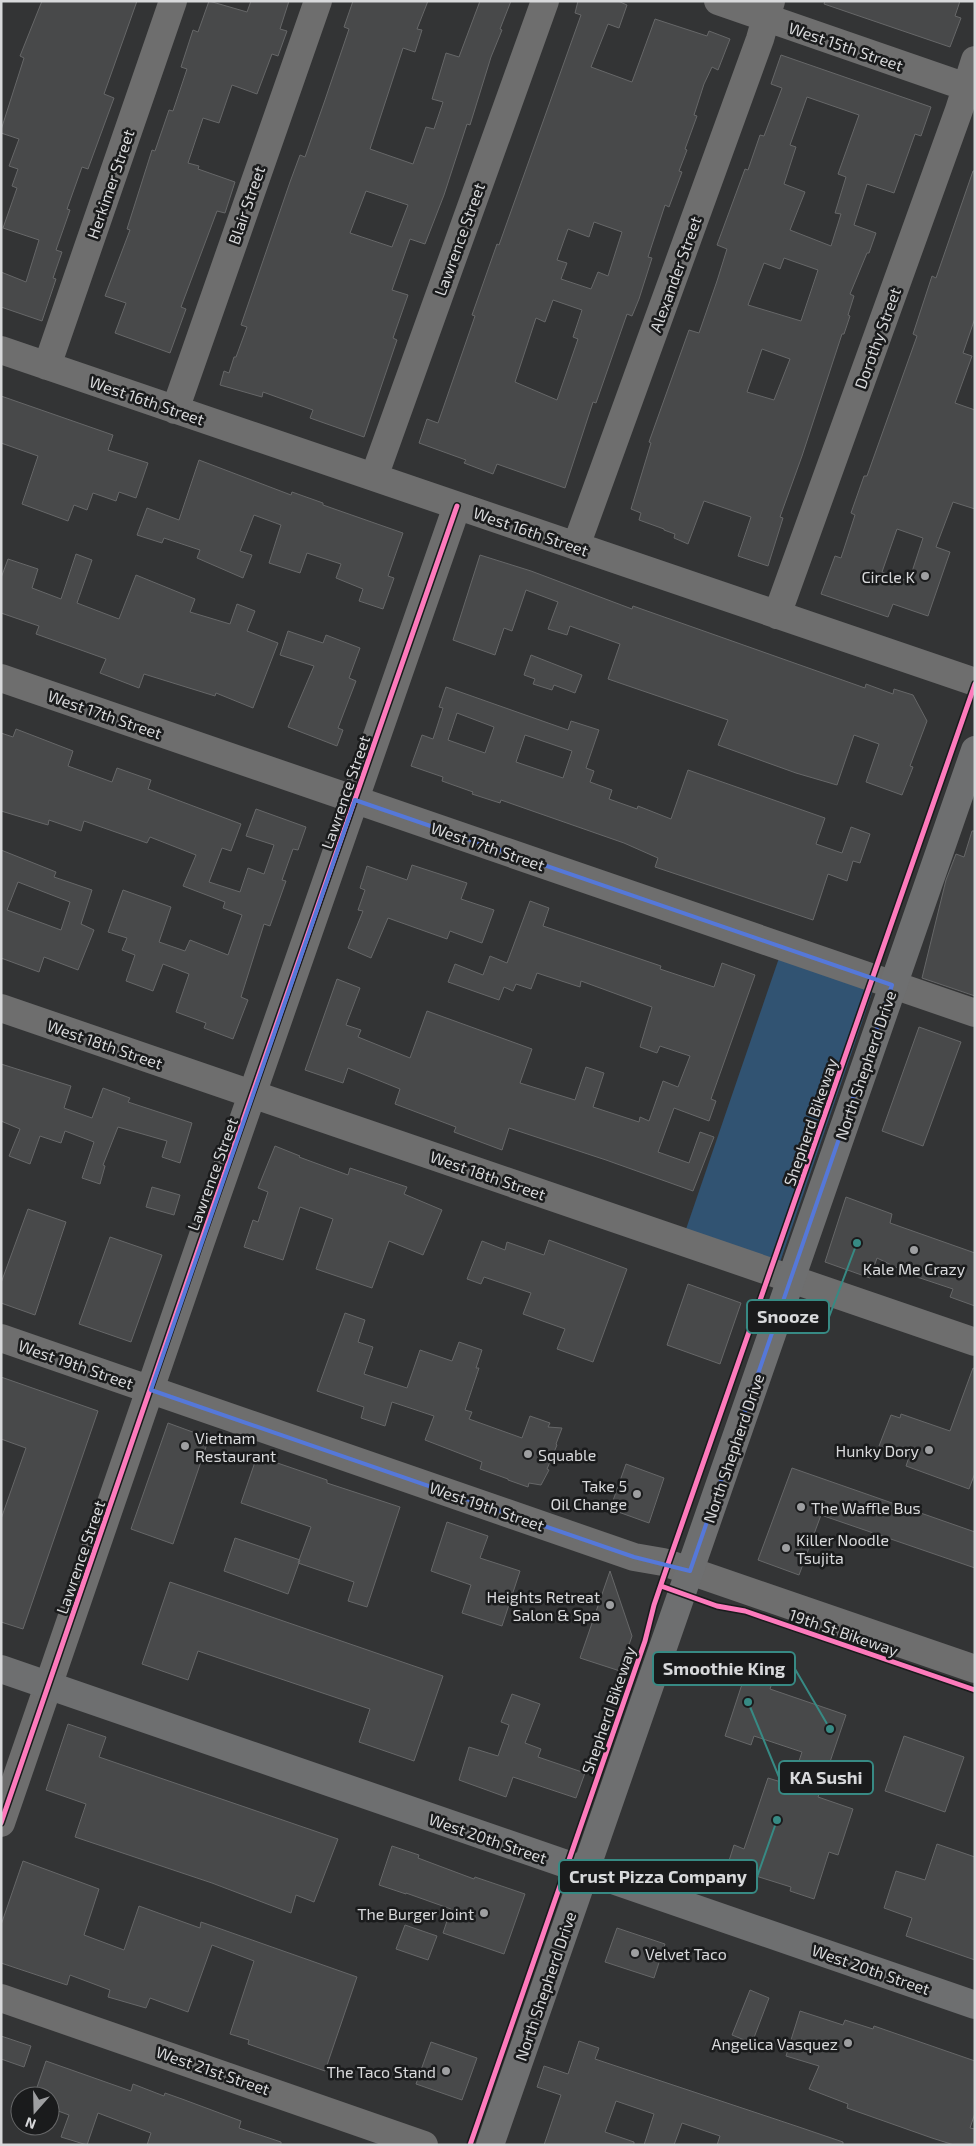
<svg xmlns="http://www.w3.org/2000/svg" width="976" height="2146" font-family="'Exo 2',sans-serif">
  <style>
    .green { fill: #315372 }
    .building { fill: #48494a; stroke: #666768; fill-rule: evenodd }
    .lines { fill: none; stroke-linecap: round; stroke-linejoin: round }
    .minor { stroke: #6e6e6e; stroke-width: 28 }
    .major { stroke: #6e6f70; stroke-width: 28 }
    .cycleway-casing { stroke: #1a1b1c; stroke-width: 8 }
    .cycleway { stroke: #fd7abc; stroke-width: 5 }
    .marked { fill: none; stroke: #5578d9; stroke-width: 4; stroke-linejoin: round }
    .poi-dot { fill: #9e9fa1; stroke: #1a1b1c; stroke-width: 2 }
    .labels { text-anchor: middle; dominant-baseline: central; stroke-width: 5; stroke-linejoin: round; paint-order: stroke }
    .street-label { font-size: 16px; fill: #d8d9db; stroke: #1a1b1c }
    .poi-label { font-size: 16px; fill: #d8d9db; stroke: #1a1b1c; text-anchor: end }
    .leader { fill: none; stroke: #378a84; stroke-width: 2 }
    .callout-dot { fill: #378a84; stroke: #1a1b1c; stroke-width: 2 }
    .callout { fill: #1a1b1c; stroke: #378a84; stroke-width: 2 }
    .callout-label { font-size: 18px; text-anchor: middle; font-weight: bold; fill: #d8d9db }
  </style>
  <rect width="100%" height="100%" fill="#333435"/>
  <path class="green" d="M779,958L873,990L778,1268L684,1235Z"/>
  <path class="building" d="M42,1H137L104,94L114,98L88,169L82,167L67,209L70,210L56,250L62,252L53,278L56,279L42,321L1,307V272L26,282L39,240L3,228L17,188L12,186L18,169L9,166L19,139L1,133V130L24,58L20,56Z
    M209,1L247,12L251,1H289L280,29L287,31L278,56L272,54L257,94L232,85L219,123L203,118L188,163L199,166L198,169L235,182L225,213L217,211L181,307L186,309L170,353L115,333L126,303L105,296L130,230L127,229L152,150L155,151L169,110L173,111L187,69L181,67L193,30L198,32Z
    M353,1H428L417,29L422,30L415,52L403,48L370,149L413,164L426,127L434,129L443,102L432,99L446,53L459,57L480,1H511L500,29L502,30L491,57L470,125L467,124L444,195L425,244L410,239L392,290L408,295L393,338L397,340L364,437L310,418L313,410L263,392L262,397L220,385L224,371L229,373L234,357H236L247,327L241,325L290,182L300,155L305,157L325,100L349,29L344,27ZM366,191L408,205L392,247L350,233Z
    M578,1H618L627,5L619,28L608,24L591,67L632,82L655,19L707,36L709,31L730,39L718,70L712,67L704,84L694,115L697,116L685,149L687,150L679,171L682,172L669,207L665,205L648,257L652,258L639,299L632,316L627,314L596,403L593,402L565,488L497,464L493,474L464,463L466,460L419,443L427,419L438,423L475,316L472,315L497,244L499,245L581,15L575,13ZM594,222L622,232L608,276L598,272L591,289L561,279L567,263L557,260L568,229L589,237ZM553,300L582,310L573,337L578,339L557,400L515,382L536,318L545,322Z
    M825,1H960L955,16L961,18L950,47L824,4Z
    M781,55L931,107L921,136L915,134L894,193L867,184L854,225L876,233L869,253H867L850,294L854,296L848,315L850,316L844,334H842L802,456L780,517L783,518L768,566L738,556L751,517L704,501L688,544L674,538L675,534L664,530V529L639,520L641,513L631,509L651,443L649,442L689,330L699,333L717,281L727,249L717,245L745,169L748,170L760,135L764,136L782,88L771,84ZM807,97L859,115L838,174L846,177L835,213L841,214L831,246L790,230L805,192L784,184L796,147L790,145ZM784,258L818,270L801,321L748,305L764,263L780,269ZM762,349L790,359L774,400L747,392Z
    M973,171H975V318L963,353L972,356L955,403L975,410V509L953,502L936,547L950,552L928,616L893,604L888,617L821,594L835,556L841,558L855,515L851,513L864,476H867L917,336L913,334L932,276L936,278ZM897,529L923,538L909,581L882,572Z
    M1,396L113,435L108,450L148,463L136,498L119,492L116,501L93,493L87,510L74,505L68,521L22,504L38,456L1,443Z
    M199,460L291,495L292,492L323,503V505L403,533L388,576L394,578L383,609L359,601L363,589L336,578L341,564L307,553L300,573L269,563L281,525L254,515L240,551L252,555L243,578L197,558L200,550L164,538L162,543L137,535L147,508L179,520Z
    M76,554L92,560L77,603L119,619L136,575L195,599L190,612L230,624L237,604L255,611L247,631L278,643L253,708L216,693L215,696L144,674L139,688L100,673L106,659L36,634L39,626L1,613V578L8,559L38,569L32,588L61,599Z
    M480,555L531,571L632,609L633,606L865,688L866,684L893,694L894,689L913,695L927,721L910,766L913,767L902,795L866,782L879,744L854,735L837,785L796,773L718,745L728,720L608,679L620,644L570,626L567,635L548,629L558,602L526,590L512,631L504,628L495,655L453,640Z
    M288,631L323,643L326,635L360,648L349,678L356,681L338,728L343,730L337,746L288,727L314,666L280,655Z
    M531,655L582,675L575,693L554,685L552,690L533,684L535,679L524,675Z
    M446,687L568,730L571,721L599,730L586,768L594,771L590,782L612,790L609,799L637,809L638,806L671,819L688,770L825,818L816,844L842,853L851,827L870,834L860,863L853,861L847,881L828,874L813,920L655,867L658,858L624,843L501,800L500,803L472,794L473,792L442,781L443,777L411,766L422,735L433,739L443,708L439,707ZM457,713L494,727L485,753L448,740ZM525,735L572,751L563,778L516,762Z
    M16,729L73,751L68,766L112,782L117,768L151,780L148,789L241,824L231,851L222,848L209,882L240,892L248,868L264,874L274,845L246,836L256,809L306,827L298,850L293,849L282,880L286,881L270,926L264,924L241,997L248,1000L233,1039L204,1028L206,1023L176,1012L189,974L163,964L153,991L126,981L135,955L122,950L127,938L108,932L123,890L171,907L159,942L185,951L190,940L228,955L242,915L223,908L225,902L183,886L196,855L150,837L147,843L84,821L81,831L49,820L48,825L1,811V733L13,737Z
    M972,831H975V996L922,978L946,880L956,854L964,857Z
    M1,850L56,872L54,877L92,890L81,924L94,930L78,970L44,957L39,972L1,958ZM18,882L70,902L61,930L7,910Z
    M412,865L467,883L461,899L494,910L482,943L450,931L447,939L388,918L371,958L348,948L363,911L358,910L365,890L360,888L367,866L407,880Z
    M530,901L549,908L543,926L661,966L660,969L714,987L722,963L755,975L711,1099L716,1101L709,1121L674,1108L658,1152L689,1163L700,1132L714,1137L693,1191L606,1160L509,1128L502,1150L454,1132L456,1127L395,1104L400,1089L348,1068L343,1083L305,1070L337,979L360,988L346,1025L361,1030L358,1037L410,1058L427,1011L532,1049L520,1083L575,1100L586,1067L604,1073L593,1107L639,1122L640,1117L649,1121L663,1081L678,1087L690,1056L660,1046L657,1053L640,1047L652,1007L581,981L580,987L537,973L531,989L516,984L513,991L504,987L499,1000L448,982L455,964L483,975L490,956L507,963Z
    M919,1027L961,1042L923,1146L882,1131Z
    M1,1064L71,1086L64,1108L92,1118L103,1088L130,1098L128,1102L192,1123L180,1163L162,1157L167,1141L118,1127L103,1165L105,1166L100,1184L82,1178L94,1142L65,1131L61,1143L40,1136L30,1164L9,1156L20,1129L1,1121Z
    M275,1146L300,1156L299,1157L348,1175L350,1168L407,1187L404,1194L442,1210L423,1255L389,1241L372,1288L316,1269L333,1219L300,1207L283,1260L244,1247L253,1220L258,1222L268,1192L258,1188Z
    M152,1187L180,1195L174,1215L146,1207Z
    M846,1197L892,1214L890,1223L975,1253V1306L950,1297L953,1289L914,1276L877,1258L870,1278L825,1262Z
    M28,1209L66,1222L35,1315L1,1303V1283Z
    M110,1237L162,1255L131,1342L79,1324Z
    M549,1240L627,1269L593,1362L557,1349L565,1329L523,1314L531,1293L484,1277L481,1284L467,1279L482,1241L505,1250L507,1242L544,1255Z
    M688,1284L741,1303L720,1364L667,1345Z
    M345,1313L365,1320L358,1342L373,1347L364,1374L407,1388L420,1350L452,1361L459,1342L482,1350L476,1368H479L465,1410L472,1412L469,1419L522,1438L530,1416L550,1423L548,1427L562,1428L556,1444L557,1445L547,1469L549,1470L541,1485L529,1483L528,1487L508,1480V1479L480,1469L482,1462L425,1440L434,1416L392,1402L385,1426L361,1418L364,1407L317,1391Z
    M973,1368L975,1369V1473L969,1489L906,1466L909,1457L879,1446L891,1415L900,1418L901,1414L950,1431Z
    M1,1377L98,1411L23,1629L1,1622V1519L26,1448L1,1439Z
    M168,1423L209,1438L173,1544L131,1529Z
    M257,1456L327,1480V1483L400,1507L367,1607L348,1601L354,1582L298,1563L311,1527L241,1503Z
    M626,1464L664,1478L649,1523L610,1509Z
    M792,1468L975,1532V1568L821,1515L799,1575L758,1560Z
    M447,1522L488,1536L480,1558L520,1571L502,1626L462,1613L471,1585L431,1571Z
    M235,1538L300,1560L288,1594L224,1571Z
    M610,1571L632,1636L620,1671L580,1658Z
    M170,1582L443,1676L414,1761L359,1742L370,1709L198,1651L188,1680L142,1664Z
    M745,1675L772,1683L770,1689L846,1715L818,1797L853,1809L838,1855L829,1852L814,1899L790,1891L791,1887L727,1867L734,1845L744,1849L768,1778L791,1785L802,1752L754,1736L751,1745L725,1736Z
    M512,1694L540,1704L525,1743L541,1749L538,1757L585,1773L576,1798L513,1777L506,1797L459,1780L469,1747L498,1756L509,1725L501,1722Z
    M68,1724L106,1737L99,1757L338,1839L314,1902L296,1895L291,1913L212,1883L75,1837L86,1804L46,1790Z
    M904,1736L964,1757L945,1812L885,1791Z
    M937,1844L975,1857V1960L906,1936L912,1918L884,1908L896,1871L925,1880Z
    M392,1846L419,1855L418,1858L474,1879L475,1877L525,1894L504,1954L443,1933L451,1909L406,1893V1894L379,1885Z
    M23,1861L99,1889L84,1935L124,1950L139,1906L200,1928L201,1922L357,1977L325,2071L248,2044L249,2040L230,2034L254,1961L212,1945L188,2012L150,1998L146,2008L108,1997L110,1990L70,1975L67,1985L1,1963V1925Z
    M405,1925L437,1936L428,1960L396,1949Z
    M617,1928L665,1944L654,1978L605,1962Z
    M750,1990L769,1998L752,2043L732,2035Z
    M800,2011L843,2025L845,2020L873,2029L874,2026L975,2061V2113L970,2128L975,2129V2145H954L932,2138L847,2108L848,2104L809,2089L819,2066L786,2056Z
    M1,2036L31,2046L24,2067L1,2059Z
    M579,2041L599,2048L595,2059L796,2126L843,2142V2145H717L720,2136L682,2123L674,2145H644L654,2114L616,2101L605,2132L634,2142V2145H544L561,2095L537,2087L544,2066L568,2074Z
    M431,2042L477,2058L462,2100L416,2084Z
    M46,2061L131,2091L133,2084L164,2096L165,2093L182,2099L241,2121L239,2128L281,2142V2145H147L151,2133L98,2113L87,2145L61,2137L69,2115L50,2108V2096H34Z"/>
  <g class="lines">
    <path class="minor" d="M718,1L975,90
      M1,350L975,682
      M47,366L173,1
      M175,410L318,1
      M374,477L545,1
      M576,546L760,39L771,1
      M777,615L959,110L975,60
      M1,678L975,1013
      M1,1008L975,1342
      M1,1338L634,1557L663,1562L690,1571L975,1669
      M1,1823L200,1244L457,506
      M1,1998L424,2145"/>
    <path class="major" d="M1,1669L975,2005
      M490,2145L975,750"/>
    <defs>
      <path id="cycleway" d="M661,1586L717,1606L745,1611L975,1690
        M1,1823L200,1244L457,506
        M470,2145L645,1641L654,1605L668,1564L975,684"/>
    </defs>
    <use href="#cycleway" class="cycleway-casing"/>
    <use href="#cycleway" class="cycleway"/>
  </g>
  <path class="marked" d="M355,800L892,985L690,1571L634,1557L151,1390Z"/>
  <g class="poi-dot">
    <circle cx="925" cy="576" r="5"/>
    <circle cx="914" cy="1250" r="5"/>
    <circle cx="185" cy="1446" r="5"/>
    <circle cx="929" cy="1450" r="5"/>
    <circle cx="528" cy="1454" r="5"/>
    <circle cx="637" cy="1494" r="5"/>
    <circle cx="801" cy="1507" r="5"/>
    <circle cx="786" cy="1548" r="5"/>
    <circle cx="610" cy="1605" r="5"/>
    <circle cx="484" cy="1913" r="5"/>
    <circle cx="635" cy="1953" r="5"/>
    <circle cx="848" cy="2043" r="5"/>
    <circle cx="446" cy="2071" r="5"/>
  </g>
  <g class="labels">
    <g class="street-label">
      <text transform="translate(846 46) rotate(19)">West 15th Street</text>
      <text transform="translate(110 184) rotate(-71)">Herkimer Street</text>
      <text transform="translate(246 205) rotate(-71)">Blair Street</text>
      <text transform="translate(459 239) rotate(-70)">Lawrence Street</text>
      <text transform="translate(675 274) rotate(-70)">Alexander Street</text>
      <text transform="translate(877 338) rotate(-70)">Dorothy Street</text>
      <text transform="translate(147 400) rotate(19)">West 16th Street</text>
      <text transform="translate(531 531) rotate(19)">West 16th Street</text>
      <text transform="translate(105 714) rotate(19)">West 17th Street</text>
      <text transform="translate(345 792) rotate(-71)">Lawrence Street</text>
      <text transform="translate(488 846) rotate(19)">West 17th Street</text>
      <text transform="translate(105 1044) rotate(19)">West 18th Street</text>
      <text transform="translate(865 1065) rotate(-71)">North Shepherd Drive</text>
      <text transform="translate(810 1122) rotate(-71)">Shepherd Bikeway</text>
      <text transform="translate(212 1174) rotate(-70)">Lawrence Street</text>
      <text transform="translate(488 1175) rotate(19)">West 18th Street</text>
      <text transform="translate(76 1364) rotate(19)">West 19th Street</text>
      <text transform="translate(733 1448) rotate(-71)">North Shepherd Drive</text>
      <text transform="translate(487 1506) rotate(19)">West 19th Street</text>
      <text transform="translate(80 1557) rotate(-71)">Lawrence Street</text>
      <text transform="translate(844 1632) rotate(19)">19th St Bikeway</text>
      <text transform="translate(608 1710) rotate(-71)">Shepherd Bikeway</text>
      <text transform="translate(488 1838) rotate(19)">West 20th Street</text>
      <text transform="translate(871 1969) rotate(19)">West 20th Street</text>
      <text transform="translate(545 1986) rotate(-71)">North Shepherd Drive</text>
      <text transform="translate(213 2070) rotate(19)">West 21st Street</text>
    </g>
    <g class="poi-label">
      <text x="915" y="576">Circle K</text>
      <text x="914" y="1268" text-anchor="middle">Kale Me Crazy</text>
      <text x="195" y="1437" text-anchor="start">Vietnam<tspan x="195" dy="18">Restaurant</tspan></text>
      <text x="919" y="1450">Hunky Dory</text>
      <text x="538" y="1454" text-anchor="start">Squable</text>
      <text x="627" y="1485">Take 5<tspan x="627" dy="18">Oil Change</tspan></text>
      <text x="811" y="1507" text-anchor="start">The Waffle Bus</text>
      <text x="796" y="1539" text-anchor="start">Killer Noodle<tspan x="796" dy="18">Tsujita</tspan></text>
      <text x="600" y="1596">Heights Retreat<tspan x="600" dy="18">Salon &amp; Spa</tspan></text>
      <text x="474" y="1913">The Burger Joint</text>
      <text x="645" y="1953" text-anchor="start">Velvet Taco</text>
      <text x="838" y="2043">Angelica Vasquez</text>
      <text x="436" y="2071">The Taco Stand</text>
    </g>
  </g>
  <path class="leader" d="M857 1243L829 1317M830 1729L795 1669M748 1702L779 1777M777 1820L757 1877"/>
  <g class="callout-dot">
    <circle cx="857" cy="1243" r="5"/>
    <circle cx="830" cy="1729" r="5"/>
    <circle cx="748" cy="1702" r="5"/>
    <circle cx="777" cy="1820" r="5"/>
  </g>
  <g class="callout">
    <rect x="747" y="1300" width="82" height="33" rx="5"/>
    <rect x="653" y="1652" width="142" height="33" rx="5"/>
    <rect x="779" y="1761" width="94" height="33" rx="5"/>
    <rect x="559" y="1860" width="198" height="33" rx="5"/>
  </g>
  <g class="callout-label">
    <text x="788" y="1323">Snooze</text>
    <text x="724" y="1675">Smoothie King</text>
    <text x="826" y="1784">KA Sushi</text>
    <text x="658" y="1883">Crust Pizza Company</text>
  </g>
  <rect width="976" height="2146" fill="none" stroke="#d8d9db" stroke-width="5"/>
  <g transform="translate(35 2111) rotate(200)"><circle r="24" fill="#1a1b1c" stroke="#666768"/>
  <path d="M0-4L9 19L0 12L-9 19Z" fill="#9e9fa1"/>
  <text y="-8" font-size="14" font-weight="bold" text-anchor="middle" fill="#d8d9db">N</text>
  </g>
</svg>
